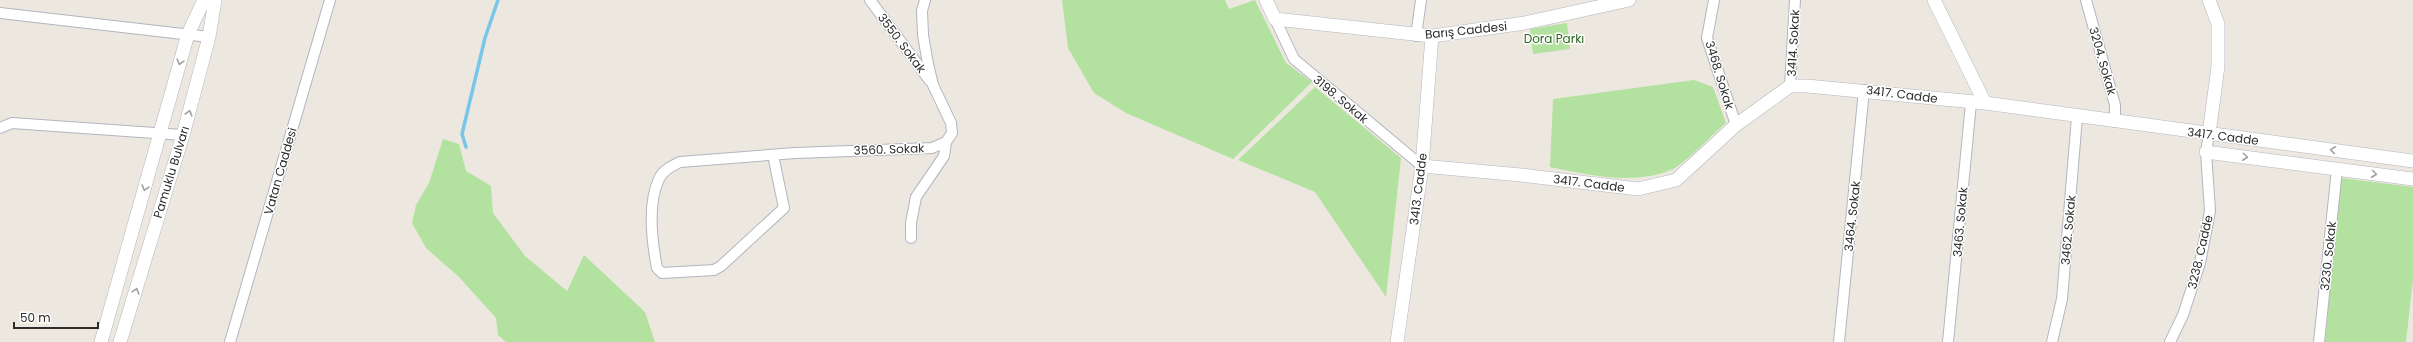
<svg xmlns="http://www.w3.org/2000/svg" width="2413" height="342" font-family="Poppins,sans-serif">
  <style>
    .green { fill: #b3e19f }
    .lines { fill: none; stroke-linecap: round; stroke-linejoin: round }
    .stream { stroke: #78c7e9; stroke-width: 3.5 }
    .minor-casing { stroke: #b3b5bf; stroke-width: 12 }
    .tertiary-casing { stroke: #b3b5bf; stroke-width: 14 }
    .minor { stroke: #fff; stroke-width: 10 }
    .tertiary { stroke: #fff; stroke-width: 13 }
    .oneway { stroke: #a0a0a0 }
    .labels { text-anchor: middle; dominant-baseline: central; stroke-width: 3; stroke-linejoin: round; paint-order: stroke }
    .street-label { font-size: 12px; fill: #2c2c2c; stroke: #fff }
    .park-label { font-size: 12px; fill: #2b671e; stroke: #fff }
  </style>
  <rect width="100%" height="100%" fill="#ede8df"/>
  <path class="green" d="M1062,0H1225L1229,9L1255,0L1286,63L1312,82L1233,159L1126,113L1094,93L1068,48Z
    M1567,23L1570,49L1533,54L1530,29Z
    M1694,80L1713,87L1726,123C1714,133 1684,164 1673,169C1635,186 1589,175 1550,167L1553,99Z
    M1315,87L1401,158L1386,297L1315,192L1238,160Z
    M443,139L459,144L466,171L491,186L493,213L525,256L567,291L584,255L645,312L655,342H506L498,335L496,318L459,277L426,248L412,223L416,205L429,183Z
    M2341,178L2413,187V279L2406,342H2325Z"/>
  <g class="lines">
    <path class="stream" d="M466,147L462,134L485,38L498,0"/>
    <defs>
      <path id="minor" d="M870,0L930,81
        M1714,0L1707,38L1736,125
        M2086,0L2115,105V122
        M0,13L209,37
        M1275,19L1294,59L1422,166
        M1416,36L1421,0
        M1790,86L1795,0
        M0,128L12,123L183,135
        M773,155L784,208L721,266L714,270L662,273L657,268C652,242 647,204 659,179C663,170 672,166 680,162L795,153L932,148L946,142
        M911,238V223L916,197L944,156L946,142L952,133L951,123L933,85L928,64L923,35L922,11L925,0
        M230,342L330,0
        M1839,342L1864,90
        M1948,342L1971,103
        M2052,342L2062,299L2077,117
        M2170,342L2183,315L2200,263L2210,211L2206,152L2209,134
        M2319,342L2337,169"/>
      <path id="tertiary" d="M1266,0L1275,19L1432,36L1525,23L1629,0
        M1934,0L1985,103
        M2209,0L2218,24V66L2209,134
        M2206,152L2413,179
        M1422,166L1521,175L1638,189L1676,180L1736,125L1790,86H1807L1985,103L2413,161
        M101,342L188,34L204,0
        M120,342L183,135L209,37L215,0
        M1397,342L1422,166L1432,36"/>
    </defs>
    <use href="#minor" class="minor-casing"/>
    <use href="#tertiary" class="tertiary-casing"/>
    <use href="#minor" class="minor"/>
    <use href="#tertiary" class="tertiary"/>
  </g>
  <defs><path id="oneway-chevron" d="M-2-3.5L2.5 0L-2 3.5" fill="none" stroke-width="1.6" stroke-linecap="round" stroke-linejoin="round"/></defs>
  <g class="oneway">
    <use href="#oneway-chevron" transform="translate(180 62) rotate(106)"/>
    <use href="#oneway-chevron" transform="translate(189 113) rotate(-75)"/>
    <use href="#oneway-chevron" transform="translate(2333 150) rotate(-172)"/>
    <use href="#oneway-chevron" transform="translate(2245 157) rotate(7)"/>
    <use href="#oneway-chevron" transform="translate(2374 174) rotate(7)"/>
    <use href="#oneway-chevron" transform="translate(145 188) rotate(106)"/>
    <use href="#oneway-chevron" transform="translate(136 291) rotate(-73)"/>
  </g>
  <g class="labels">
    <g class="street-label">
      <text transform="translate(1466 30) rotate(-6)">Barış Caddesi</text>
      <text transform="translate(902 43) rotate(53)">3550. Sokak</text>
      <text transform="translate(1793 43) rotate(-87)">3414. Sokak</text>
      <text transform="translate(2103 61) rotate(74)">3204. Sokak</text>
      <text transform="translate(1720 75) rotate(73)">3468. Sokak</text>
      <text transform="translate(1902 94) rotate(7)">3417. Cadde</text>
      <text transform="translate(1341 99) rotate(40)">3198. Sokak</text>
      <text transform="translate(2223 136) rotate(7)">3417. Cadde</text>
      <text transform="translate(889 149) rotate(-2)">3560. Sokak</text>
      <text transform="translate(280 171) rotate(-74)">Vatan Caddesi</text>
      <text transform="translate(171 172) rotate(-73)">Pamuklu Bulvarı</text>
      <text transform="translate(1589 183) rotate(7)">3417. Cadde</text>
      <text transform="translate(1418 189) rotate(-83)">3413. Cadde</text>
      <text transform="translate(1852 216) rotate(-84)">3464. Sokak</text>
      <text transform="translate(1960 222) rotate(-85)">3463. Sokak</text>
      <text transform="translate(2068 230) rotate(-85)">3462. Sokak</text>
      <text transform="translate(2200 252) rotate(-77)">3238. Cadde</text>
      <text transform="translate(2328 256) rotate(-84)">3230. Sokak</text>
    </g>
    <g class="park-label">
      <text x="1554" y="38">Dora Parkı</text>
    </g>
  </g>
  <path d="M14 322v6h84v-6" fill="none" stroke="#2c2c2c" stroke-width="2"/>
  <text x="20" y="322" font-size="12" fill="#2c2c2c" stroke="#ffffff" stroke-width="3" paint-order="stroke">50 m</text>
</svg>
